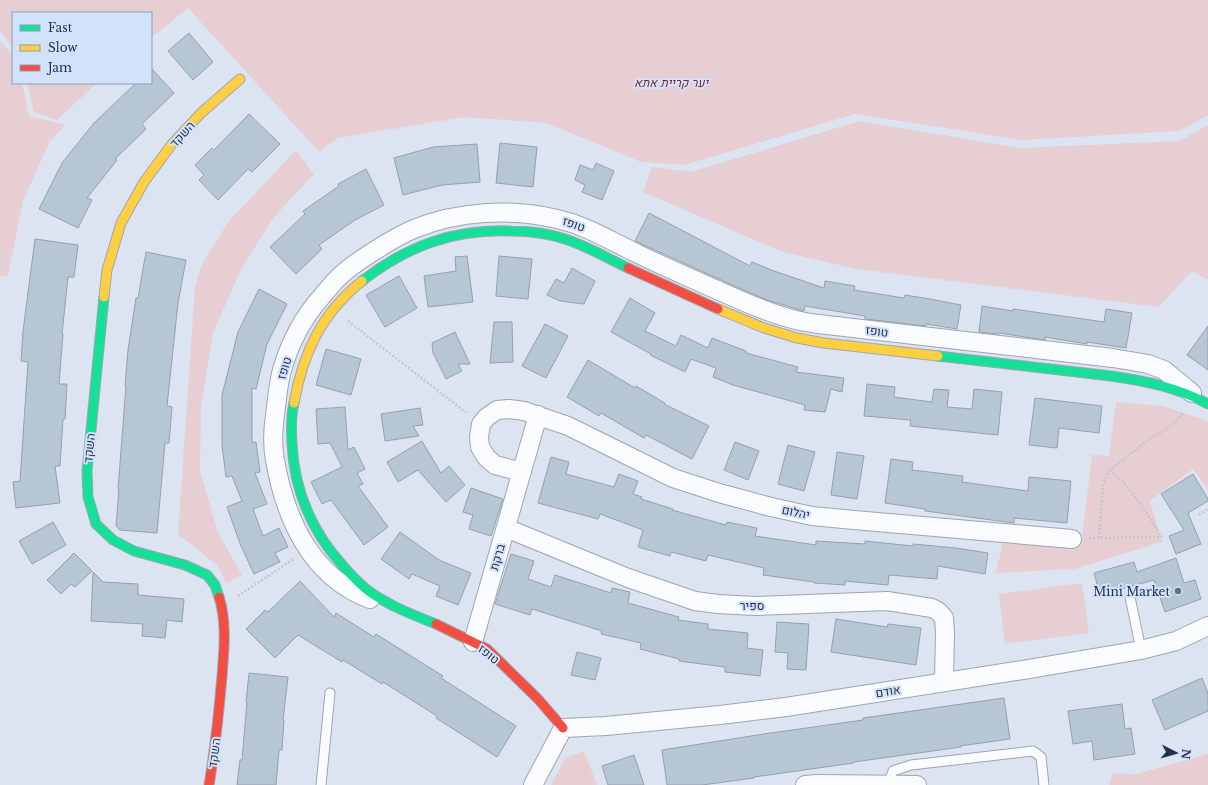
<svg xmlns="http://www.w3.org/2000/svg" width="1208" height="785" font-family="'Libre Baskerville',Heebo,serif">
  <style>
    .green { fill: #e6ced3 }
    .building { fill: #b7c6d5; stroke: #94a0ac }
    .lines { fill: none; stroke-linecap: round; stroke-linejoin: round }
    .lane-casing { stroke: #9da5b3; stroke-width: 11 }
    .street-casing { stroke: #9da5b3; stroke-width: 20 }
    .fast-casing { stroke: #9da5b3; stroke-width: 11 }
    .slow-casing { stroke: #9da5b3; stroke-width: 11 }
    .jam-casing { stroke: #9da5b3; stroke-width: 11 }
    .path { stroke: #c4c7cd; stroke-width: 2.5; stroke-dasharray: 2 2; stroke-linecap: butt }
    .lane { stroke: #fafbfd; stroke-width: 9 }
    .street { stroke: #fafbfd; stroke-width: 18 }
    .fast { stroke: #16e098; stroke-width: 9 }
    .slow { stroke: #ffcf43; stroke-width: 9 }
    .jam { stroke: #f24e42; stroke-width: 9 }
    .poi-dot { fill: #667080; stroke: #d2e1fc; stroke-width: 1.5 }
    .labels { text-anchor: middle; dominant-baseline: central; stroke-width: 4; stroke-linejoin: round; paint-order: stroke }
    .park-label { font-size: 12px; font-style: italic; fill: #7f272b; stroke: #d2e1fc }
    .street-label { font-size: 12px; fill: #273142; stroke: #d2e1fc }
    .poi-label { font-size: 12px; fill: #273142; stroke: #d2e1fc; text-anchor: end }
  </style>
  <rect width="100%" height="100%" fill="#dce4f2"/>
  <path class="green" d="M0,0H1208V115L1180,131L1021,140L855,114L684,165L641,162L547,123L465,117L338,138L319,152L188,8L151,38V13H13V47L0,31Z
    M0,40L13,57V83H22L29,116L65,125L50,141L23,201L8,276H0Z
    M27,83H97L57,120L34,112Z
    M860,121L1019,148L1179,141L1208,125V280L1192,271L1159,307L856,269L780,251L643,192L652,167L691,172Z
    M296,150L314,174L274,217L242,267L213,333L201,407L200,471L218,533L242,575L226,583L218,566L178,534L195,287L201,266L229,221Z
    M1116,402L1163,406L1204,420L1208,422V490L1193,469L1150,501L1162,542L1074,569L996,573L1003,542L1081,545L1092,455L1109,456Z
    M1082,583L1089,633L1005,644L999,594Z
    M584,751L597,785H551L565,758Z
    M1208,754V785H1109L1113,773L1136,774Z"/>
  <path class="building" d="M189,33L213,62L193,80L168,51Z
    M151,68L174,93L142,124L146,129L115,159L117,160L87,198L92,200L78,228L39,209L62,163L94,123L136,83H151Z
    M249,114L280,144L252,172L248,169L218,200L199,180L204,175L195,165L212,148L214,150Z
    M500,143L537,147L533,187L496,183Z
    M477,144L480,182L442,185L403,195L394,158L433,147Z
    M596,163L614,171L602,200L582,192L585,185L575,180L580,165L593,170Z
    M366,169L384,205L355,220L319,245L322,249L296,274L270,247L305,214L303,211L339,186L338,184Z
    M649,213L750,266L752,262L774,271L824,288L825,281L855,286L854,290L904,298L905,295L930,299L961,305L957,329L926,324V326L865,319V316L805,306L804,311L767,300L719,279L635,241Z
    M35,239L78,245L74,277H68L62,334H63L59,384H67L65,419H63L60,466H55L60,503L16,508L13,482L20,481L28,362L21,361L23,331Z
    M146,252L186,260L178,303L173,350L167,406L172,407L169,443H165L157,533L120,530L116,526L119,489H118L126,386H125L128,350L136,298H138Z
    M467,256L473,302L428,307L424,276L456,271L455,257Z
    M499,256L532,259L528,299L496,296Z
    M572,268L595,281L584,304L560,301L547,295L556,279L564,283Z
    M399,276L417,308L385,327L366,295Z
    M259,289L287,304L267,344L256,389L252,388V443L256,442L260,472L255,473L267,504L253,509L263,536L279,528L288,547L275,553L280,562L254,574L241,546L227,507L242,501L232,476L226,477L222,445V395L238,332Z
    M630,298L655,313L645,331L676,346L681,335L708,348L712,338L746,351V353L798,367L796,372L844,378L842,392L831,389L825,412L804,410L805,405L733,385L713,377L716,368L691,359L685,372L650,355L651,354L611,332Z
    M982,306L1013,311V309L1104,322L1106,309L1132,313L1126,348L1087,342V344L1045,337V340L999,333V334L979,332Z
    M494,322H512L513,362L490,363Z
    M545,324L568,336L546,378L522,366Z
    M1208,326V370L1187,355Z
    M455,332L470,364H458L462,371L446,379L433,353L432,343Z
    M326,349L361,359L351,395L316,385Z
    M588,360L635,388L636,386L665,403L664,404L709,426L692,459L646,435L644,438L601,413L599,416L567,397Z
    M867,384L895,387L894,397L932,402L934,389L949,390L947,407L972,409L974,389L1002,392L998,435L910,426L911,420L864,416Z
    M1035,398L1102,406L1099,433L1059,428L1057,448L1029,445Z
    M345,407L348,450L354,447L365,469L357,473L363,484L358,486L388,527L364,545L331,500L322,504L311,482L342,467L330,443L318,444L316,409Z
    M420,408L423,425L413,426L419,436L385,441L381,414Z
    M422,441L441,473L449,466L465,485L446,502L418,470L398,482L387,462Z
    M735,442L759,451L748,480L724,470Z
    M788,445L815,452L804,491L778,484Z
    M837,452L864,456L857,499L831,495Z
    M551,457L569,462L566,474L614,487L619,474L638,481L633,494L642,497L641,499L673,509L672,510L726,525L727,522L757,528L755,536L816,545V541L865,544V541L913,546V544L956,548L988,553L985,574L938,566L937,579L889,575L888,585L845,581V585L814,583V582L763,575L764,568L708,555L706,561L671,552L670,556L638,547L643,530L600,514L598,519L538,503Z
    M891,459L913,462L912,470L963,476L962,482L1028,491L1029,477L1071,481L1067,523L1014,518V523L925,511V509L885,503Z
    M1193,474L1208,499V501L1188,513L1201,544L1176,554L1169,536L1184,530L1161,494Z
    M471,488L503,499L491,536L469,529L473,515L463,512Z
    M53,522L66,545L32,564L19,541Z
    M400,532L439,560L471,573L458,605L436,596L440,586L412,574L409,579L381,559Z
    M74,553L92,571L75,587L71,584L61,594L47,580Z
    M511,554L534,561L528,579L551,587L555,575L611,593L612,588L630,592L628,603L679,617L678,620L708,624V629L748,633L747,648L763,650L760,676L725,672V667L679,661V659L640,649L641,643L601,634L602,631L532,609L530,615L495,604Z
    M1176,558L1184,583L1195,580L1201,599L1165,612L1154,580L1100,595L1094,573L1134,562L1137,572Z
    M93,572L103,582L138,584V595L184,599L182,622L167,620L165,638L142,636L143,624L91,621Z
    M300,581L334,617L336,613L374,637L376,634L443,676L441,678L516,726L497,757L436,718L437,716L383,682L382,684L343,660L342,662L298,635L275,658L246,629L265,610L268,612Z
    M836,619L887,627L888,624L921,628L916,665L831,652Z
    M777,622L809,624L806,670L787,669L788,653L775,652Z
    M577,652L601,658L595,680L571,675Z
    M249,673L288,677L283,720H284L282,750H279L276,785H237L240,760H242L247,702H246Z
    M1202,678L1208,693V711L1165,730L1152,700Z
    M1004,698L1010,739L960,746L961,747L854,762V763L754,777V778L702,785H667L662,750L764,734L863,720V718Z
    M1122,704L1125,729L1131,728L1135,754L1094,760L1092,741L1073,744L1068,711Z
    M634,755L644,785H608L602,766Z"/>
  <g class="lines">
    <defs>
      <path id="lane" d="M1130,597L1141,650
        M321,785L330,693
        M888,785L893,771L911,765L1033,751L1041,757L1044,785"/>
      <path id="street" d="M522,472L495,465L486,457L480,447L479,437L481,424L487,417L497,410L509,409L524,411L568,426L673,478L719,493L771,507L812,516L854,520L1072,539
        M506,528L628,578L695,601L718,604L755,606L887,601L932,608L939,612L944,618L945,633L944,682
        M370,599C311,577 285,518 275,460C272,445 273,429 275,415C277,400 278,384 282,370C290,342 304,316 323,295C328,289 333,283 338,278C348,268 360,260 371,253C385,244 399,235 414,229C457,211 512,208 557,219C585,225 611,241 636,253C662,266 689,277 715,289C742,301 770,314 800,321C809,323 818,324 827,325L1113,358L1148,364L1164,370L1192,393
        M473,642L538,415
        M533,785L563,728L606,726L720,715L786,707L1029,669L1141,650L1176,641L1208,626
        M805,785L817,784L917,785"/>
      <path id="fast" d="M362,281C407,246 453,229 511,231C529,231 547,233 565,239C587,246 607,258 628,268
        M104,297L87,471L88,497L96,524L113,540L134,551L185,565L207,575L215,585L219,597
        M938,356L1111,376C1145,381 1177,387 1208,404
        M294,403C291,416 291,429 292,443C294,490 312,532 344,567C352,576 360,585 370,592C390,606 413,615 436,624"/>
      <path id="slow" d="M104,297L107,270L121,223L144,182L172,144L201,113L240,79
        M718,309L764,328L797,338L824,343L938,356
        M294,403C303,353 321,314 362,281"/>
      <path id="jam" d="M628,268L718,309
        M436,624L487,649L538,699L563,728
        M209,785C215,749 219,712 222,676C224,650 227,622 219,597"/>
    </defs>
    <use href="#lane" class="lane-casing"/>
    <use href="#street" class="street-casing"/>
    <use href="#fast" class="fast-casing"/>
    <use href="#slow" class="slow-casing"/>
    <use href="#jam" class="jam-casing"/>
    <path class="path" d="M348,321L468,414
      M1110,470L1123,482L1140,503L1162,537
      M1199,515L1208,509
      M1089,538L1162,537
      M1099,538L1103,485L1110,470L1149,439L1171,426L1183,413
      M238,596L295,558"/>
    <use href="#lane" class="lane"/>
    <use href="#street" class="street"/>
    <use href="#fast" class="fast"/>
    <use href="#slow" class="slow"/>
    <use href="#jam" class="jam"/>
  </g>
  <circle class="poi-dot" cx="1178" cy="591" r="4"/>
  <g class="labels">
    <g class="park-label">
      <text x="671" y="82">יער קריית אתא</text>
    </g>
    <g class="street-label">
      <text transform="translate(182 134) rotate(-48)">השקד</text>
      <text transform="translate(574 224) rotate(20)">טופז</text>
      <text transform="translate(877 331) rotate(7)">טופז</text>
      <text transform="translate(284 368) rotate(-73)">טופז</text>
      <text transform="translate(89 448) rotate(-84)">השקד</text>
      <text transform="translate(796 512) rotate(12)">יהלום</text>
      <text transform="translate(497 557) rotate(-74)">ברקת</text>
      <text x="752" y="605">ספיר</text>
      <text transform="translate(489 654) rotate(39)">טופז</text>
      <text transform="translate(888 691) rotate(-9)">אודם</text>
      <text transform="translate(214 753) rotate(-82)">השקד</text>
    </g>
    <g class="poi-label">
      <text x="1170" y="591">Mini Market</text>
    </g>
  </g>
  <rect x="12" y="12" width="140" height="72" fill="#d2e1fc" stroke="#8e9bb2"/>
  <rect x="20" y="25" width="20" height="6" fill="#16e098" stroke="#8e9bb2"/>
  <text x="48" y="32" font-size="12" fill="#273142">Fast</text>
  <rect x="20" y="45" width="20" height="6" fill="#ffcf43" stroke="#8e9bb2"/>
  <text x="48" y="52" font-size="12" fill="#273142">Slow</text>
  <rect x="20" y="65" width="20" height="6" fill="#f24e42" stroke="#8e9bb2"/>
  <text x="48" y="72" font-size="12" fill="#273142">Jam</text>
  <g transform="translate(1176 753) rotate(96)" stroke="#d2e1fc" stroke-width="3" paint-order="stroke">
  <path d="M0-3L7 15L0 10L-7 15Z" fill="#273142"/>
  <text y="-6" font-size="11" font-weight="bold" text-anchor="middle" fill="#273142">N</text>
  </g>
</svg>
